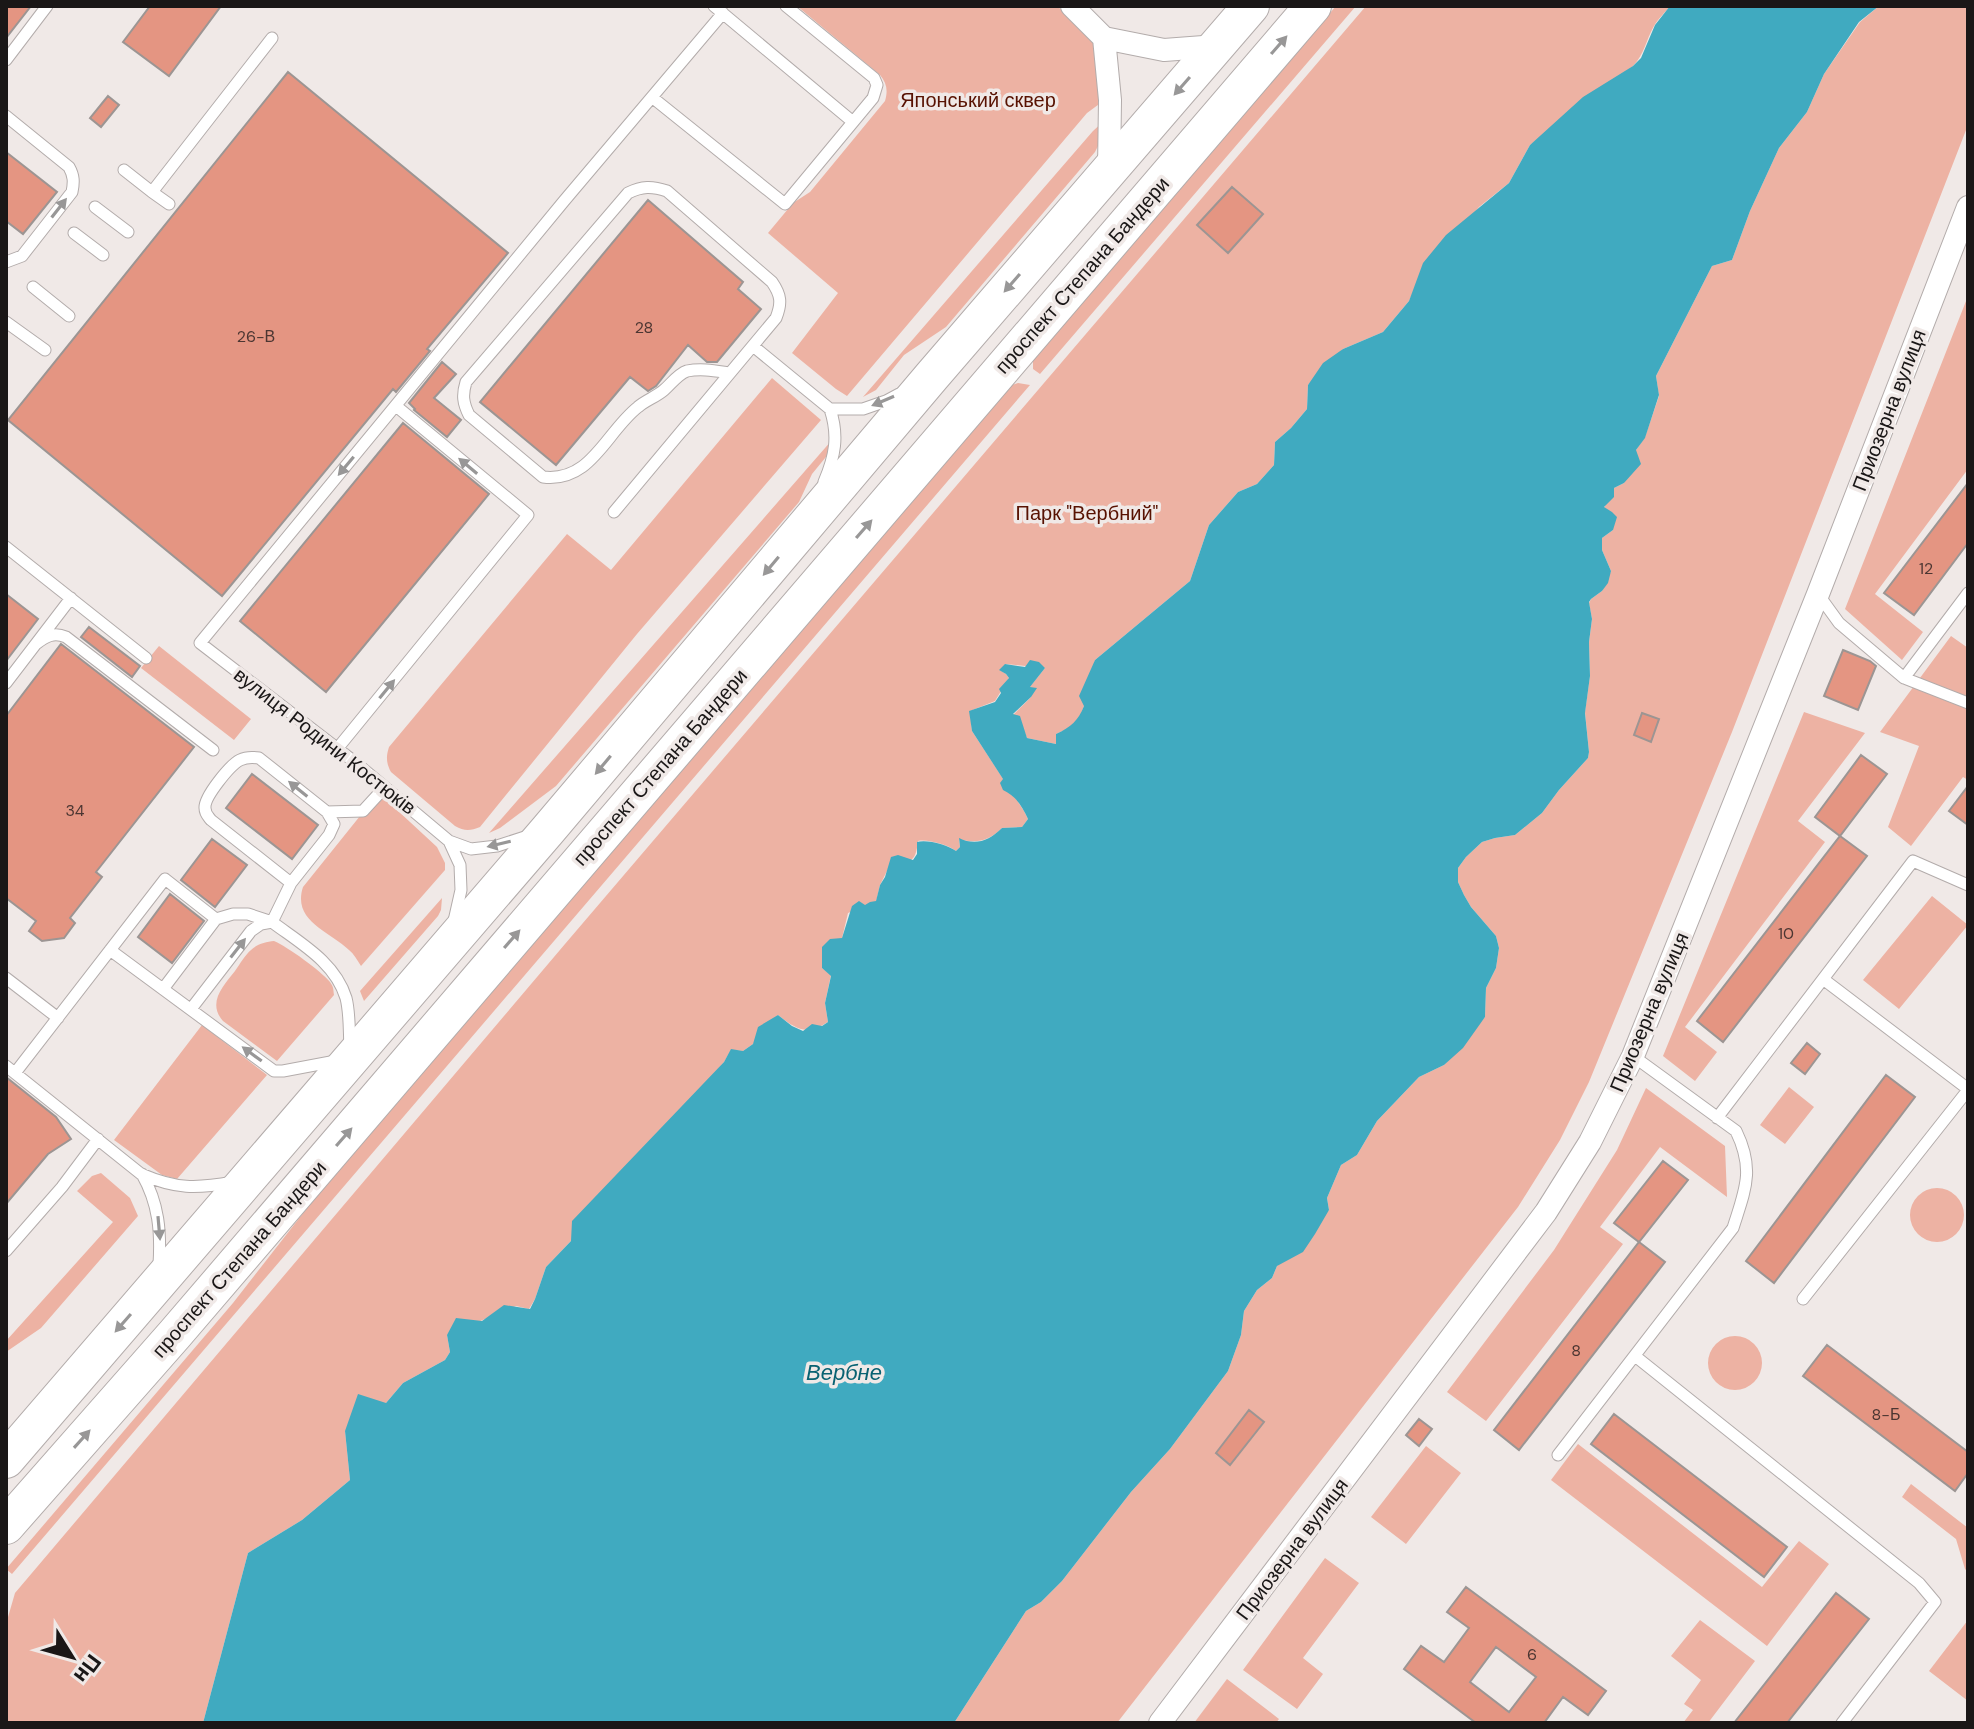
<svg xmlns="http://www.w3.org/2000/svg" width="1974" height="1729" font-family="'DM Sans',sans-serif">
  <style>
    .green { fill: #edb2a3 }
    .water { fill: #40aac0 }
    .building { fill: #e49582; stroke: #9c9593; stroke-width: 2; fill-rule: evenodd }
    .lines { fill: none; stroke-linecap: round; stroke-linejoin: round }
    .lane-casing { stroke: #b3acab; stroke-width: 13 }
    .street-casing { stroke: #b3acab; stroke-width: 24 }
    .primary-casing { stroke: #b3acab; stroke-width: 38 }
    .lane { stroke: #fff; stroke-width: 11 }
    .street { stroke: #fff; stroke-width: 22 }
    .primary { stroke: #fff; stroke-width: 36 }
    .oneway { fill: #989797 }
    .labels { text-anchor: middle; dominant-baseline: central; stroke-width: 7; stroke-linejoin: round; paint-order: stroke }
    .number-label { font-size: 16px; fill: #4c3632 }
    .park-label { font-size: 20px; fill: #581202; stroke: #f0e9e7 }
    .street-label { font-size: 20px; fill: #1a1717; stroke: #f0e9e7 }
    .water-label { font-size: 22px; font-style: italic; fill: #096272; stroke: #f0e9e7 }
  </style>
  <rect width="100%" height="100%" fill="#f0e9e7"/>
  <path class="green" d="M797,6H1057L1086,31L1093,43L1102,102L1087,113L847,396L836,389L792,353L838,293L768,233L793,203L810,192L885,101C888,91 887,83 880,75Z
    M1336,6H1356L1040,374L1033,369V359Z
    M1366,6H1671C1665,12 1658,19 1654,26C1646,40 1644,55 1633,66L1530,145L1509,183L1479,207L1415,288L1409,301L1383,332L1343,349L1308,385L1307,409L1291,428L1275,442L1274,465L1257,484L1238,492L1209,525L1190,581L1095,660L1084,706L1079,719L1069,728L1056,734V744L1027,738L1023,728L1013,715L1031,697L1029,688L1045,668L1006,664L1000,670L1006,674L1009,678L995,701L970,711L972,731L1024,811L1028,819L1022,827L1002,828C989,841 976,844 959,839L960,847L956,851C948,845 928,839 918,841C915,865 911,860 890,865L880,885L876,902L848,913L842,938L822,958V968L831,975L825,1003L828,1022C806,1036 796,1029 778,1015L753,1044L743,1051L731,1050L724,1062L571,1241L546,1267L535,1299L529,1309L516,1306L447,1335L450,1352L445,1360L403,1383L386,1403L345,1431L350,1480L302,1520L248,1553L203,1723H6V1624L15,1593L565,944Z
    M1879,6H1968V125L1732,732L1589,1082L1560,1140L1518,1207L1117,1723H954L1026,1611L1041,1602L1062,1581L1131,1492L1170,1449L1228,1371L1241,1335L1244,1311L1257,1290L1272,1278L1277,1266L1329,1210L1327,1198L1341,1165L1357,1155L1377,1121L1419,1077L1444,1065L1485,1017L1486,988L1496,968L1499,948L1496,936L1471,907L1464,895L1458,882V868L1466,857L1482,842L1495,838L1515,835L1542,813L1559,790L1588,758L1589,752L1585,712L1590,676L1589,642L1592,619L1589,603L1591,599L1602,591L1611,571L1602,550V538L1613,530L1604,508L1614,488L1624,483L1636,450L1645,437L1659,396L1656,376L1712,266L1732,260L1750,211L1779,148L1807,112L1824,74L1860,22Z
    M1105,120L1099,144L1095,152L946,327L904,355L876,390L863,397L1093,131Z
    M1968,296V469L1875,594L1923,632L1902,660L1845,609Z
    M772,378L821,420L637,634L480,827C470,831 464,831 455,826L391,772C386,763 386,756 389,747L567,534L611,570Z
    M1018,383L1030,385L12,1574L6,1569L233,1303L336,1171L1009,386Z
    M832,440L830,452L812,474L799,502L556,786L500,828L489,833Z
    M1951,636L1968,648V780L1963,777L1911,846L1888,827L1919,746L1880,732Z
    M159,646L251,719L234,740L141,668Z
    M1804,712L1865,733L1798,821L1825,842L1685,1027L1717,1052L1695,1081L1663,1056Z
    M383,797L437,847L445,863V870L361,966C357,960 354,954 349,950C329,931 292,921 303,887L360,816L367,815Z
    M1932,896L1968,925L1899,1009L1863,980Z
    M442,898L441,910L438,916L364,1001L360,991Z
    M274,941C288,947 321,971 330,982C334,988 333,988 334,995L277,1061L223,1021C207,1003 223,986 235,971C240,964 245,955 251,950C257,944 266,942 274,941Z
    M202,1025L267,1075L177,1179L162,1175L114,1140Z
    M1789,1087L1814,1107L1785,1144L1760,1125Z
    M1646,1088L1725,1146L1727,1197L1660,1147L1600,1227L1623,1244L1486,1421L1447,1392L1554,1250L1617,1150Z
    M101,1173L130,1198L138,1216L41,1328L6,1352V1341L113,1222L77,1191L92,1176Z
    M1910 1215a27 27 0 1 1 54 0a27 27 0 1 1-54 0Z
    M1708 1363a27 27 0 1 1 54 0a27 27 0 1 1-54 0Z
    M1578,1444L1762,1587L1799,1541L1829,1564L1767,1646L1551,1480Z
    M1426,1446L1461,1473L1406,1544L1371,1517Z
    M1911,1484L1968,1528V1572L1965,1569L1956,1539L1902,1497Z
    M1325,1558L1359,1583L1303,1658L1323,1674L1297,1709L1243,1670Z
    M1700,1620L1755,1661L1708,1723H1683L1693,1710L1684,1704L1701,1680L1671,1656Z
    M1968,1620V1701L1929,1671Z
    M1227,1679L1279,1719L1276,1723H1194Z"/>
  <path class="water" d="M1670,6H1879L1859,22L1824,74L1807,112L1779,148L1750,211L1732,260L1712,266L1656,376L1659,395L1645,438L1636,450L1641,464L1624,483L1614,488V497L1604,507L1612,512L1617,517L1613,530L1602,538V550L1611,571L1608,583L1602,591L1591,599L1589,602L1592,619L1589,642L1590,676L1585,713L1589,752L1588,758L1559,790L1542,813L1515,835L1495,838L1482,842L1466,857L1458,868V882L1464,895L1471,907L1496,936L1499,948L1496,968L1486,988L1485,1017L1463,1048L1444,1065L1419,1077L1377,1121L1357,1155L1341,1165L1327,1198L1329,1210L1315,1234L1303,1252L1277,1266L1272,1278L1257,1290L1244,1311L1241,1335L1228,1371L1170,1449L1131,1492L1062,1581L1041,1602L1026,1611L954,1723H203L248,1553L302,1520L350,1480L345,1431L358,1394L386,1403L403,1383L445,1360L450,1352L447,1335L456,1318L482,1321L504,1305L530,1309L535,1299L546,1267L571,1241L572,1221L724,1062L731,1049L743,1051L753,1044L758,1027L778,1015L792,1026L803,1031L812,1024L822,1026L828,1022L825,1003L831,976L822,968V947L830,939L842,938L852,906L859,901L865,905L870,902L876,901L880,885L885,877L891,857L898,855L913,860L917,854V842C927,839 948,845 956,851L960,847L959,838C975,846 989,841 1002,828L1022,827L1028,819C1022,806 1016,796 1003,790L1000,783L1003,779L972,731L969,711L995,702L1001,693L999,689L1009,678L1006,674L999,670L1005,664L1025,667L1030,660L1039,662L1045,668L1030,687L1037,688L1031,697L1013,714L1020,716L1027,738L1056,744V734C1071,727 1078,721 1084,706L1079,696L1095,660L1190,581L1209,525L1238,492L1257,484L1274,465L1275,442L1291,428L1307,409L1308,385L1323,363L1343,349L1383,332L1409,301L1423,263L1446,235L1509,183L1530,145L1583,97L1633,66L1641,58L1655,25Z"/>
  <path class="building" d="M6,6H31L6,38Z
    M150,6H221L169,76L123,42Z
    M288,72L508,253L427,349L430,351L396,392L393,389L222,596L8,420Z
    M108,96L119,105L101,127L90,118Z
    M6,152L57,192L23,234L6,221Z
    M1232,187L1263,214L1228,253L1197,225Z
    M648,200L743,282L738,289L761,309L717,362H707L688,345L656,386L648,391L630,377L556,465L480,402Z
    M442,362L456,374L434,398L461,420L447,437L414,410L415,409L409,403Z
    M403,423L489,494L326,692L240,621Z
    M1968,483V543L1914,615L1884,593Z
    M6,594L38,619L6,661Z
    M89,627L140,666L132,677L81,637Z
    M61,644L194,747L96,872L102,877L70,918L75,923L64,938L42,941L29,931L36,921L6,898V716Z
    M1843,650L1870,661L1876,666L1858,710L1824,696Z
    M1642,713L1659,719L1651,742L1634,735Z
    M1861,755L1887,774L1840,836L1815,817Z
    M252,774L318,825L292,859L226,808Z
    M1968,786V825L1949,811Z
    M1840,836L1867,856L1723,1042L1697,1021Z
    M212,839L247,865L215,907L181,880Z
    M170,894L204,921L172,963L138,937Z
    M1807,1043L1820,1054L1805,1074L1791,1063Z
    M1886,1075L1915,1097L1774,1283L1746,1261Z
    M6,1077L56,1117L71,1139L48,1154L6,1204Z
    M1663,1161L1688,1180L1639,1242L1614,1223Z
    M1639,1242L1665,1262L1519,1450L1494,1430Z
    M1827,1345L1968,1452V1473L1955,1491L1803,1376Z
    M1249,1410L1264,1422L1230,1465L1216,1453Z
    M1614,1414L1787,1547L1764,1577L1591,1444Z
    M1419,1419L1432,1429L1419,1446L1406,1435Z
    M1466,1587L1606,1691L1588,1715L1563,1697L1544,1723H1476L1404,1669L1421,1646L1444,1662L1469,1628L1447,1612ZM1496,1647L1536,1677L1509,1712L1470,1682Z
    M1836,1593L1869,1619L1787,1723H1734Z"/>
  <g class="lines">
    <defs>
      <path id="lane" d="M714,6L853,122
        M6,60L47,6
        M653,98L785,204L873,98L877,85L874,78L786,6
        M6,116L69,167C74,176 74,182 72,192L22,256L6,262
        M124,170L152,192L272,38
        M152,192L169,204
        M95,207L128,232
        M74,233L103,255
        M33,287L69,316
        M6,322L45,350
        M753,346L830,409H863L886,401L899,394
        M824,482C835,456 839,436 830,409
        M614,512L776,318C782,303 781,295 772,282L667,191C652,186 642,186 628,193L466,382C462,395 463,403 469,415L543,477C591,483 606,432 638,407C646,400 656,397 664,390C671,384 678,374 687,371C702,368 716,371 730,373
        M6,547L146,658
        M1818,594L1839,623L1904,678L1968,703
        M36,644C46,636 54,632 66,637L213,750
        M1904,678L1968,593
        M6,683L71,598
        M337,749L528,515L396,406
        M528,836L497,846L471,849L449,841L356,763L200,643L564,201L723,13
        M449,841L460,865L461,890L454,921
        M291,883L211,820C208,816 205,814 205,808C204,797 230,765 240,760C246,757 253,757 259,758L327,812L363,811L385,787
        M110,950L274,1071H283L336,1061
        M6,978L58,1018
        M1823,979L1968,1089
        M163,989L216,919L233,914H248L272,922L291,883L329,835L334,824L327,812
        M191,1009L251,931L261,924L272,922C300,943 335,962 346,998C350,1013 349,1032 350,1048
        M6,1066L141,1174C176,1189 196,1189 233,1182
        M15,1073L165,879L216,919
        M1717,1118L1913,861L1968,885
        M142,1174C159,1204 161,1232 159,1265
        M6,1251L62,1187L98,1139
        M1803,1299L1968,1090
        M1635,1356L1919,1583L1935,1602L1842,1723
        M1558,1455L1733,1228C1745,1190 1755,1170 1736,1131L1633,1056"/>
      <path id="street" d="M1072,6L1104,38
        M1109,169L1110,100L1104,38L1164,50L1217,46
        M1160,1723L1546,1212L1590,1142L1633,1056L1818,594L1968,207"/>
      <path id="primary" d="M6,1460L548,830L932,376L1251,6
        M6,1526L175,1334L1313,6"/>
    </defs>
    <use href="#lane" class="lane-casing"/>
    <use href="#street" class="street-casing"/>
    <use href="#primary" class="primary-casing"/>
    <use href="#lane" class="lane"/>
    <use href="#street" class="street"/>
    <use href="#primary" class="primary"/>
  </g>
  <defs><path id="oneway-solid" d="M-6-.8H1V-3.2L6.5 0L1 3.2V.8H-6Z" transform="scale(2)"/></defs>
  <g class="oneway">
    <use href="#oneway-solid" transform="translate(1279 45) rotate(-49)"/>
    <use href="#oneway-solid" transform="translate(1182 86) rotate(131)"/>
    <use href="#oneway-solid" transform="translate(59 208) rotate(-52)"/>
    <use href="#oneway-solid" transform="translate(1012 283) rotate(131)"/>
    <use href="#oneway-solid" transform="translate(883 401) rotate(157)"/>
    <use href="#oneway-solid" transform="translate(346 466) rotate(130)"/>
    <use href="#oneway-solid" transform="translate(468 466) rotate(-140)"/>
    <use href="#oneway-solid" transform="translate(864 529) rotate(-49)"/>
    <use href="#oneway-solid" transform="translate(771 566) rotate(130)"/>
    <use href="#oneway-solid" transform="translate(387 689) rotate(-51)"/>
    <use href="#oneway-solid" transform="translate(603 765) rotate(130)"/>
    <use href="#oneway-solid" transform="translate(298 789) rotate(-141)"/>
    <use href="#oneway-solid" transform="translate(499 844) rotate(167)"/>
    <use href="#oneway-solid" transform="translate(512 939) rotate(-49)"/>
    <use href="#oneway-solid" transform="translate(238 948) rotate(-52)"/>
    <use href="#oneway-solid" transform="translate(252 1054) rotate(-144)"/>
    <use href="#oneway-solid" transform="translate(344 1137) rotate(-49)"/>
    <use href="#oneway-solid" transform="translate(159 1228) rotate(85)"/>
    <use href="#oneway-solid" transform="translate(123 1323) rotate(131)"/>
    <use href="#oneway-solid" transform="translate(82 1439) rotate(-48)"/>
  </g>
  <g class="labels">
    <g class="number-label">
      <text x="644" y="327">28</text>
      <text x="256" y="336">26-В</text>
      <text x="1926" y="568">12</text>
      <text x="75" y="810">34</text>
      <text x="1786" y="933">10</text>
      <text x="1576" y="1350">8</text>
      <text x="1886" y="1414">8-Б</text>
      <text x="1532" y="1654">6</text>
    </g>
    <g class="park-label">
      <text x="978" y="100">Японський сквер</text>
      <text x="1087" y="513">Парк "Вербний"</text>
    </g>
    <g class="street-label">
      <text transform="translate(1082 275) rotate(-49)">проспект Степана Бандери</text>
      <text transform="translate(1889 410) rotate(-69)">Приозерна вулиця</text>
      <text transform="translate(325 741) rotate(38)">вулиця Родини Костюків</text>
      <text transform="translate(660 767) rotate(-49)">проспект Степана Бандери</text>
      <text transform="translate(1649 1012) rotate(-67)">Приозерна вулиця</text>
      <text transform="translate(239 1259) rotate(-49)">проспект Степана Бандери</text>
      <text transform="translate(1292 1549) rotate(-53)">Приозерна вулиця</text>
    </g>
    <g class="water-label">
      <text x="844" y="1372">Вербне</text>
    </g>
  </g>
  <rect width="1974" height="1729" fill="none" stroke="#1a1717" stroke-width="16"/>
  <g transform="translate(72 1657) rotate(127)" stroke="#f0e9e7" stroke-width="6" paint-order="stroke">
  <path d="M0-6L14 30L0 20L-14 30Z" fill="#1a1717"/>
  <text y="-12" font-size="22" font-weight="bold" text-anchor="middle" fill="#1a1717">Пн</text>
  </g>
</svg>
